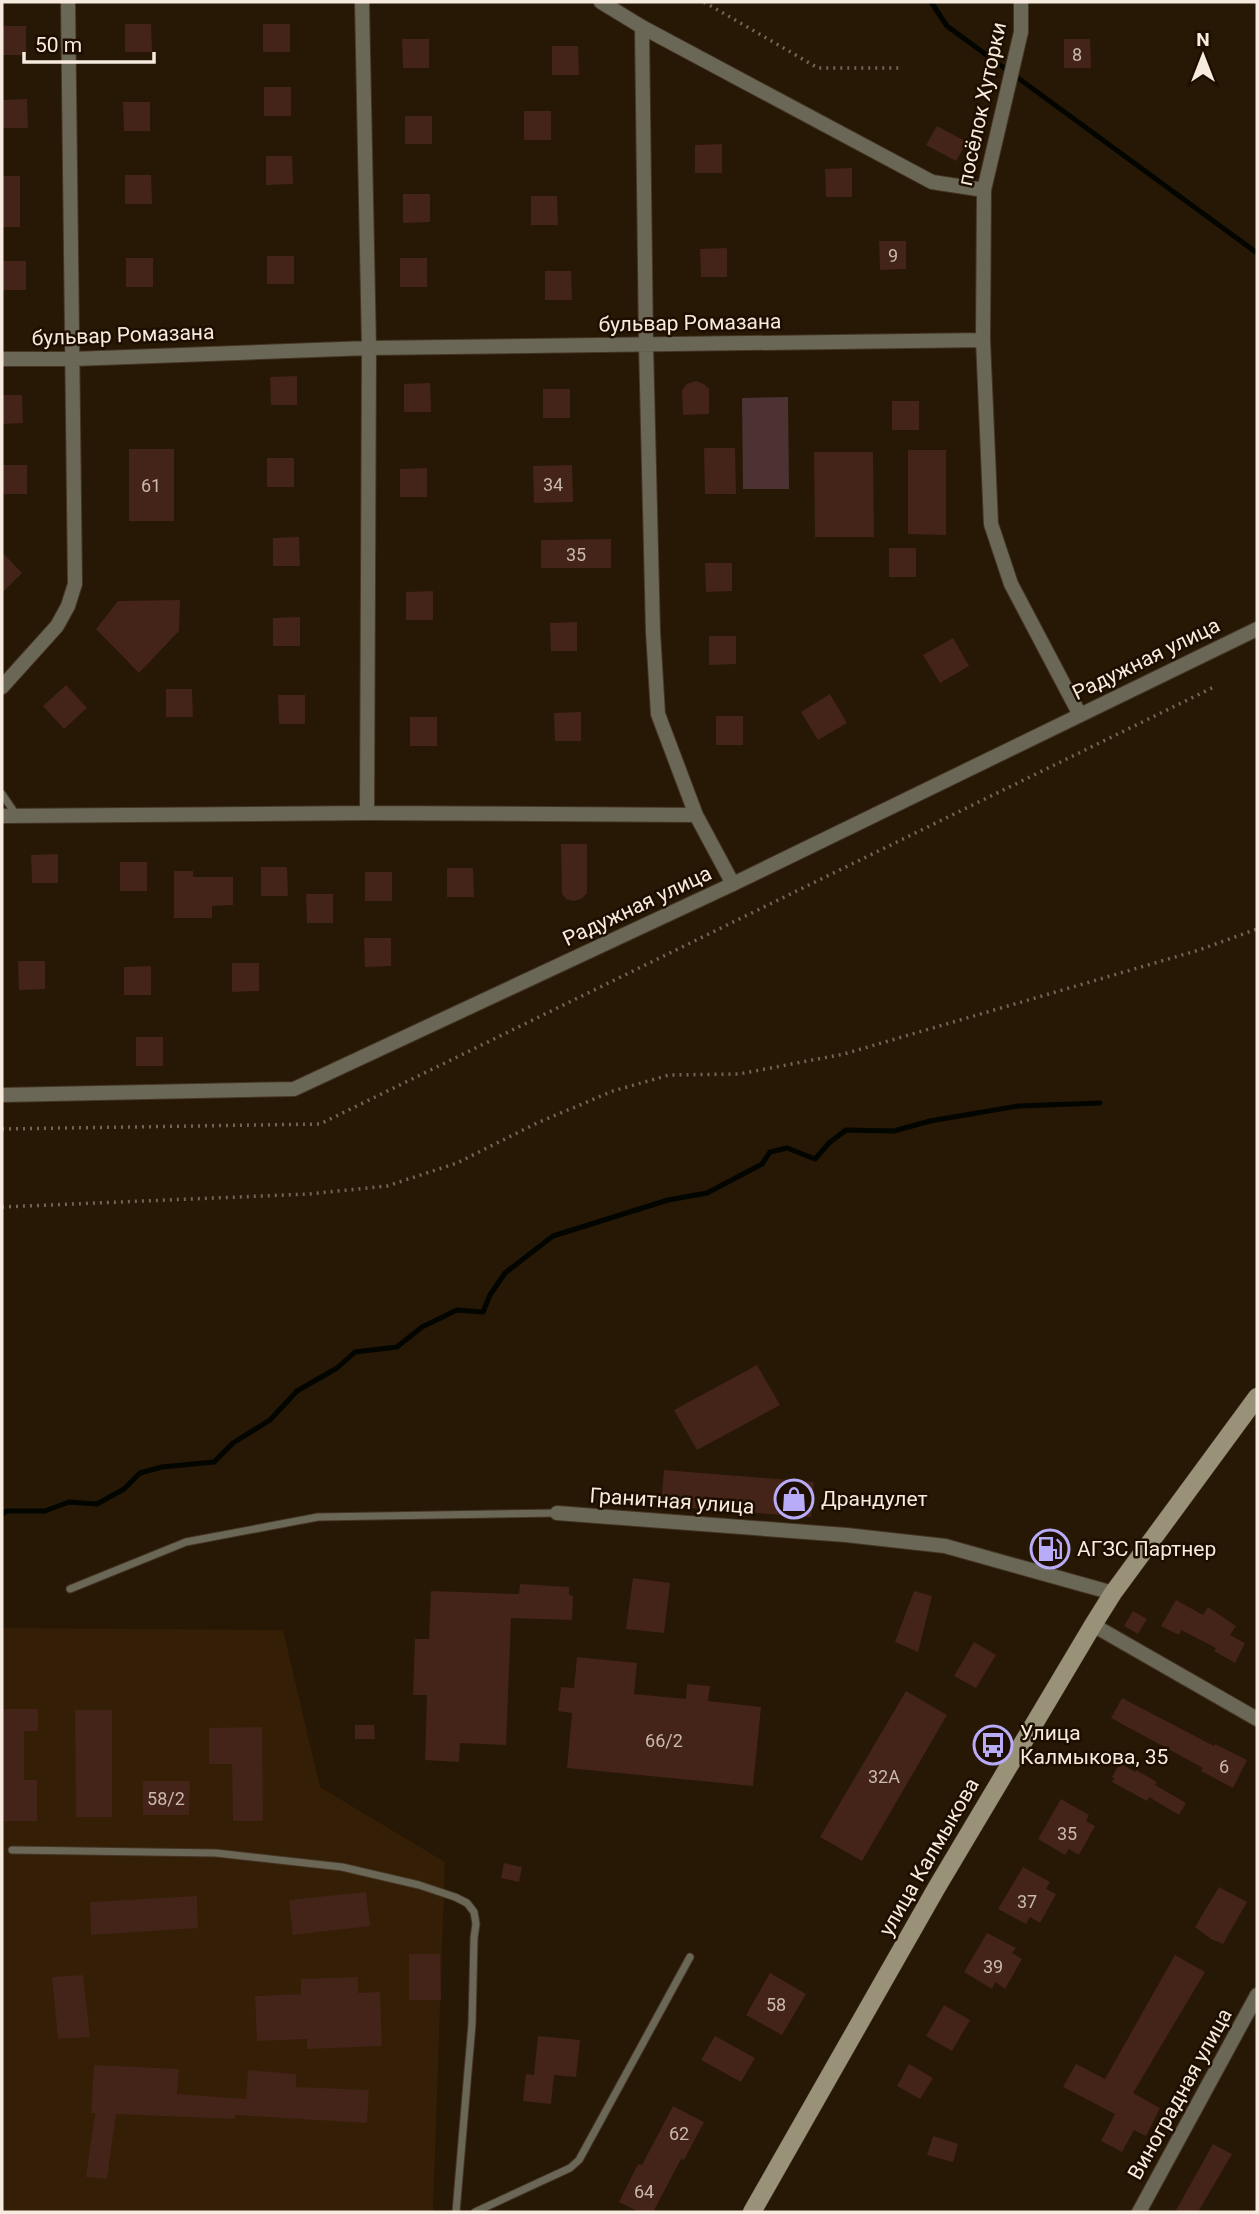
<svg xmlns="http://www.w3.org/2000/svg" width="1259" height="2214" font-family="Roboto,sans-serif">
  <style>
    .built { fill: #341e06 }
    .green { fill: #4d3234 }
    .lines { fill: none; stroke-linecap: round; stroke-linejoin: round }
    .stream { stroke: #020500; stroke-width: 5 }
    .building { fill: #442318 }
    .lane-casing { stroke: #443524; stroke-width: 9 }
    .street-casing { stroke: #443524; stroke-width: 16 }
    .secondary-casing { stroke: #443524; stroke-width: 19 }
    .path { stroke: #736555; stroke-width: 3.5; stroke-dasharray: 2 5; stroke-linecap: butt }
    .lane { stroke: #6b6757; stroke-width: 7 }
    .street { stroke: #6b6757; stroke-width: 14 }
    .secondary { stroke: #999279; stroke-width: 18 }
    .labels { text-anchor: middle; dominant-baseline: central; stroke-width: 5; stroke-linejoin: round; paint-order: stroke }
    .number-label { font-size: 18px; fill: #cab9ad }
    .street-label { font-size: 21px; fill: #f7ebdf; stroke: #1d0e00 }
    .poi-label { font-size: 21px; fill: #f7ebdf; stroke: #1d0e00; text-anchor: start }
  </style>
  <rect width="100%" height="100%" fill="#271705"/>
  <path class="built" d="M2,1628L283,1630L320,1787L445,1862L433,2212H2Z"/>
  <path class="green" d="M788,397L789,489H743L742,398Z"/>
  <g class="lines">
    <path class="stream" d="M931,2L947,26L1257,253
      M2,1514L7,1511H45L69,1502L97,1504L124,1489L140,1473L162,1467L214,1462L233,1443L270,1420L297,1391L337,1368L355,1352L397,1347L422,1327L457,1310L483,1312L490,1295L505,1273L553,1236L668,1200L707,1193L762,1164L770,1152L787,1148L815,1159L829,1143L846,1130L894,1131L930,1121L1018,1106L1100,1103"/>
  </g>
  <path class="building" d="M125,24H151L152,52H125Z
    M263,24H290V52H263Z
    M2,26H26V55H2Z
    M402,39H429V68H403Z
    M1064,39H1090L1091,68H1064Z
    M552,46H578L579,75H552Z
    M264,87H291V116H264Z
    M27,99L28,128H2V100Z
    M123,102H150V131H124Z
    M524,111H551V140H524Z
    M405,116H432V144H405Z
    M937,126L967,142L956,161L926,145Z
    M722,144V173H695V145Z
    M266,156H292L293,184L266,185Z
    M852,168V197H826L825,169Z
    M125,175H151L152,204H125Z
    M2,176H20V227H2Z
    M403,194H430V222L403,223Z
    M531,196H557L558,225H531Z
    M879,241H906V269L880,270Z
    M727,248V277H701L700,249Z
    M267,256H294V284H267Z
    M126,258H153V287H126Z
    M400,258H427V287H400Z
    M2,261H26V290H2Z
    M545,271H571L572,300H545Z
    M297,376V405H271L270,377Z
    M696,381L704,384L709,389V414L683,415L682,390L687,384Z
    M430,383L431,412H404V384Z
    M543,389H570V418H543Z
    M2,395H22L23,423L2,424Z
    M892,401H919V430H892Z
    M704,448H735L736,494H705Z
    M129,449H174V521H129Z
    M908,450H946V535L908,534Z
    M814,452H873L874,537H815Z
    M267,458H294V487H267Z
    M2,465H27V494H2Z
    M572,465L573,502L534,503L533,466Z
    M427,468V497H400V469Z
    M299,537L300,566H273V538Z
    M611,539V568H541V540Z
    M889,548H916V577H889Z
    M2,552L22,573L2,593Z
    M705,563H732V591L706,592Z
    M433,591V620H406V592Z
    M180,600L179,631L139,673L96,629L118,601Z
    M300,617V646H273V618Z
    M577,622V651H551L550,623Z
    M709,636H736V664L709,665Z
    M953,638L969,666L940,683L923,655Z
    M66,685L87,708L64,729L43,706Z
    M166,689H192L193,717H166Z
    M830,694L847,723L818,740L801,712Z
    M278,695H305V724H279Z
    M581,712V741H555L554,713Z
    M716,716H743V745H716Z
    M410,717H437V746H410Z
    M561,844H587V893L581,899L574,901L566,899L562,894Z
    M58,854V883H32L31,855Z
    M120,862H147V891H120Z
    M261,867H287L288,896H261Z
    M447,868H473L474,897H447Z
    M174,871H193V877H233V905L212,906V918H174Z
    M365,872H392V901H365Z
    M306,894H333V923H307Z
    M364,938H391V966L365,967Z
    M18,961H45V989L19,990Z
    M232,963H259V991L232,992Z
    M151,966V995H124V967Z
    M136,1037H163V1066H136Z
    M757,1365L780,1405L697,1450L674,1410Z
    M664,1470L814,1482L811,1517L661,1506Z
    M633,1578L670,1583L664,1633L626,1629Z
    M520,1584L569,1587V1595L573,1596L572,1620L511,1618L506,1745L460,1743L459,1762L425,1760L427,1695H413L415,1639H429L431,1591L519,1594Z
    M914,1591L932,1596L918,1652L895,1642Z
    M1176,1600L1203,1615L1208,1607L1236,1626L1230,1635L1245,1643L1235,1663L1214,1651L1216,1648L1181,1630L1179,1635L1161,1626Z
    M1133,1611L1147,1619L1138,1634L1124,1626Z
    M974,1642L996,1655L976,1688L954,1676Z
    M577,1657L637,1663L634,1694L686,1699L687,1684L710,1686L708,1701L761,1707L753,1786L567,1768L572,1713L558,1711L561,1687L574,1688Z
    M906,1691L947,1715L862,1861L820,1837Z
    M1122,1698L1214,1746L1215,1744L1247,1760L1233,1788L1201,1771L1203,1768L1111,1718Z
    M2,1709H38V1731H24V1780H37V1821H2Z
    M75,1710H112V1817H76Z
    M355,1725H374L375,1739H355Z
    M262,1727L263,1821H233L232,1764H209V1728Z
    M1120,1763L1135,1772L1136,1770L1157,1782L1155,1785L1186,1803L1179,1815L1149,1797L1147,1801L1112,1782L1114,1778L1112,1777Z
    M143,1781H190L189,1815H143Z
    M1061,1799L1089,1815L1086,1821L1095,1826L1079,1855L1069,1849L1065,1855L1038,1839Z
    M504,1863L522,1867L519,1882L501,1878Z
    M1023,1867L1050,1882L1046,1889L1056,1894L1040,1923L1030,1917L1026,1924L998,1909Z
    M1219,1887L1247,1902L1223,1944L1211,1939L1195,1927Z
    M366,1892L370,1926L293,1935L289,1900Z
    M197,1896L198,1928L91,1935L90,1902Z
    M987,1933L1016,1948L1012,1953L1022,1959L1005,1989L995,1982L992,1989L964,1972Z
    M409,1954H440L441,2000H409Z
    M1175,1955L1205,1972L1133,2093L1160,2108L1146,2136L1134,2130L1122,2152L1101,2141L1115,2114L1063,2087L1076,2064L1105,2079Z
    M770,1973L806,1994L782,2035L746,2015Z
    M83,1975L90,2037L58,2039L52,1977Z
    M358,1977V1993L380,1992L382,2046L307,2049V2039L257,2041L255,1996L301,1994V1979Z
    M944,2005L970,2020L952,2051L926,2036Z
    M538,2036L580,2040L576,2077L554,2075L551,2104L523,2101L526,2074L534,2075Z
    M715,2036L755,2058L741,2082L701,2060Z
    M909,2064L933,2078L920,2099L897,2086Z
    M94,2065L179,2069L177,2094L246,2099L248,2070L296,2074V2087L369,2090L367,2123L235,2115V2119L116,2114L107,2179L86,2177L95,2113H91Z
    M673,2106L704,2122L684,2160L681,2159L653,2212H639L619,2202L638,2164L642,2165Z
    M933,2136L958,2144L953,2162L927,2155Z
    M1213,2144L1232,2154L1198,2212H1175Z"/>
  <g class="lines">
    <defs>
      <path id="lane" d="M2,794L17,816
        M70,1589L186,1542L318,1517L557,1513
        M12,1850L216,1853L342,1867L419,1885L455,1897L467,1903L474,1912L476,1924L474,1938L472,2024L456,2212
        M475,2212L570,2168L579,2160L690,1957"/>
      <path id="street" d="M362,2L369,348L367,813
        M601,2L642,27L932,182L984,190
        M1021,2V32L984,190L983,340L991,524L1011,584L1080,715
        M642,27L646,345L653,632L658,714L696,815L733,884
        M2,359H73L369,348L983,340
        M2,687L57,626L68,606L75,584L68,2
        M2,816L367,813L696,815
        M2,1095L294,1089L733,884L1257,629
        M557,1513L846,1535L945,1546L1113,1593
        M1093,1625L1257,1719
        M1139,2212L1257,1995"/>
      <path id="secondary" d="M752,2212L937,1887L1093,1625L1113,1593L1257,1397"/>
    </defs>
    <use href="#lane" class="lane-casing"/>
    <use href="#street" class="street-casing"/>
    <use href="#secondary" class="secondary-casing"/>
    <path class="path" d="M704,2L818,68H899
      M2,1129L320,1124L1216,686
      M2,1207L309,1194L387,1186L457,1163L537,1123L613,1091L669,1075L739,1074L844,1054L1199,950L1257,929"/>
    <use href="#lane" class="lane"/>
    <use href="#street" class="street"/>
    <use href="#secondary" class="secondary"/>
  </g>
  <defs>
    <symbol id="shop-ring" viewBox="-11 -11 22 22"><circle r="9.5" fill="#1d0e00" stroke="#b8abf7" stroke-width="1.5"/><path d="M-5-2.5h2.3a2.7 3.5 0 0 1 5.4 0H5L5.5 6h-11ZM-1.5-2.5h3a1.5 2.3 0 0 0-3 0Z" fill="#b8abf7"/></symbol>
    <symbol id="fuel-ring" viewBox="-11 -11 22 22"><circle r="9.5" fill="#1d0e00" stroke="#b8abf7" stroke-width="1.5"/><path d="M-5.5-6h7V0h2V4h1.3V-2.5L3-4.5l.8-.8L6-3V5H2.5V1h-1V6h-7ZM-4.2-4.7v3.2H.2V-4.7Z" fill="#b8abf7"/></symbol>
    <symbol id="bus-ring" viewBox="-11 -11 22 22"><circle r="9.5" fill="#1d0e00" stroke="#b8abf7" stroke-width="1.5"/><path d="M-5-6H5V4H4V6H2V4H-2V6H-4V4H-5ZM-3.5-4V0h7V-4ZM-3.5 1.2v1.5H-2V1.2ZM2 1.2v1.5H3.5V1.2Z" fill="#b8abf7"/></symbol>
  </defs>
  <g fill-rule="evenodd">
    <use href="#shop-ring" x="772" y="1477" width="44" height="44"/>
    <use href="#fuel-ring" x="1028" y="1527" width="44" height="44"/>
    <use href="#bus-ring" x="971" y="1723" width="44" height="44"/>
  </g>
  <g class="labels">
    <g class="number-label">
      <text x="1077" y="54">8</text>
      <text x="893" y="255">9</text>
      <text x="553" y="484">34</text>
      <text x="151" y="485">61</text>
      <text x="576" y="554">35</text>
      <text x="664" y="1740">66/2</text>
      <text x="1224" y="1766">6</text>
      <text x="884" y="1776">32А</text>
      <text x="166" y="1798">58/2</text>
      <text x="1067" y="1833">35</text>
      <text x="1027" y="1901">37</text>
      <text x="993" y="1966">39</text>
      <text x="776" y="2004">58</text>
      <text x="679" y="2133">62</text>
      <text x="644" y="2191">64</text>
    </g>
    <g class="street-label">
      <text transform="translate(982 104) rotate(-78)">посёлок Хуторки</text>
      <text transform="translate(690 323) rotate(-1)">бульвар Ромазана</text>
      <text transform="translate(123 335) rotate(-2)">бульвар Ромазана</text>
      <text transform="translate(1146 659) rotate(-26)">Радужная улица</text>
      <text transform="translate(637 906) rotate(-25)">Радужная улица</text>
      <text transform="translate(672 1501) rotate(4)">Гранитная улица</text>
      <text transform="translate(929 1857) rotate(-60)">улица Калмыкова</text>
      <text transform="translate(1180 2094) rotate(-61)">Виноградная улица</text>
    </g>
    <g class="poi-label">
      <text x="821" y="1499">Драндулет</text>
      <text x="1077" y="1549">АГЗС Партнер</text>
      <text x="1020" y="1733">Улица<tspan x="1020" dy="24">Калмыкова, 35</tspan></text>
    </g>
  </g>
  <rect width="1259" height="2214" fill="none" stroke="#f7ebdf" stroke-width="7"/>
  <g transform="translate(1203 56)" stroke="#1d0e00" stroke-width="5" paint-order="stroke">
  <path d="M0-5L12 26L0 18L-12 26Z" fill="#f7ebdf"/>
  <text y="-10" font-size="19" font-weight="bold" text-anchor="middle" fill="#f7ebdf">N</text>
  </g>
  <path d="M24 52v10h130v-10" fill="none" stroke="#f7ebdf" stroke-width="3.5"/>
  <text x="35" y="52" font-size="21" fill="#f7ebdf" stroke="#1d0e00" stroke-width="5" paint-order="stroke">50 m</text>
</svg>
